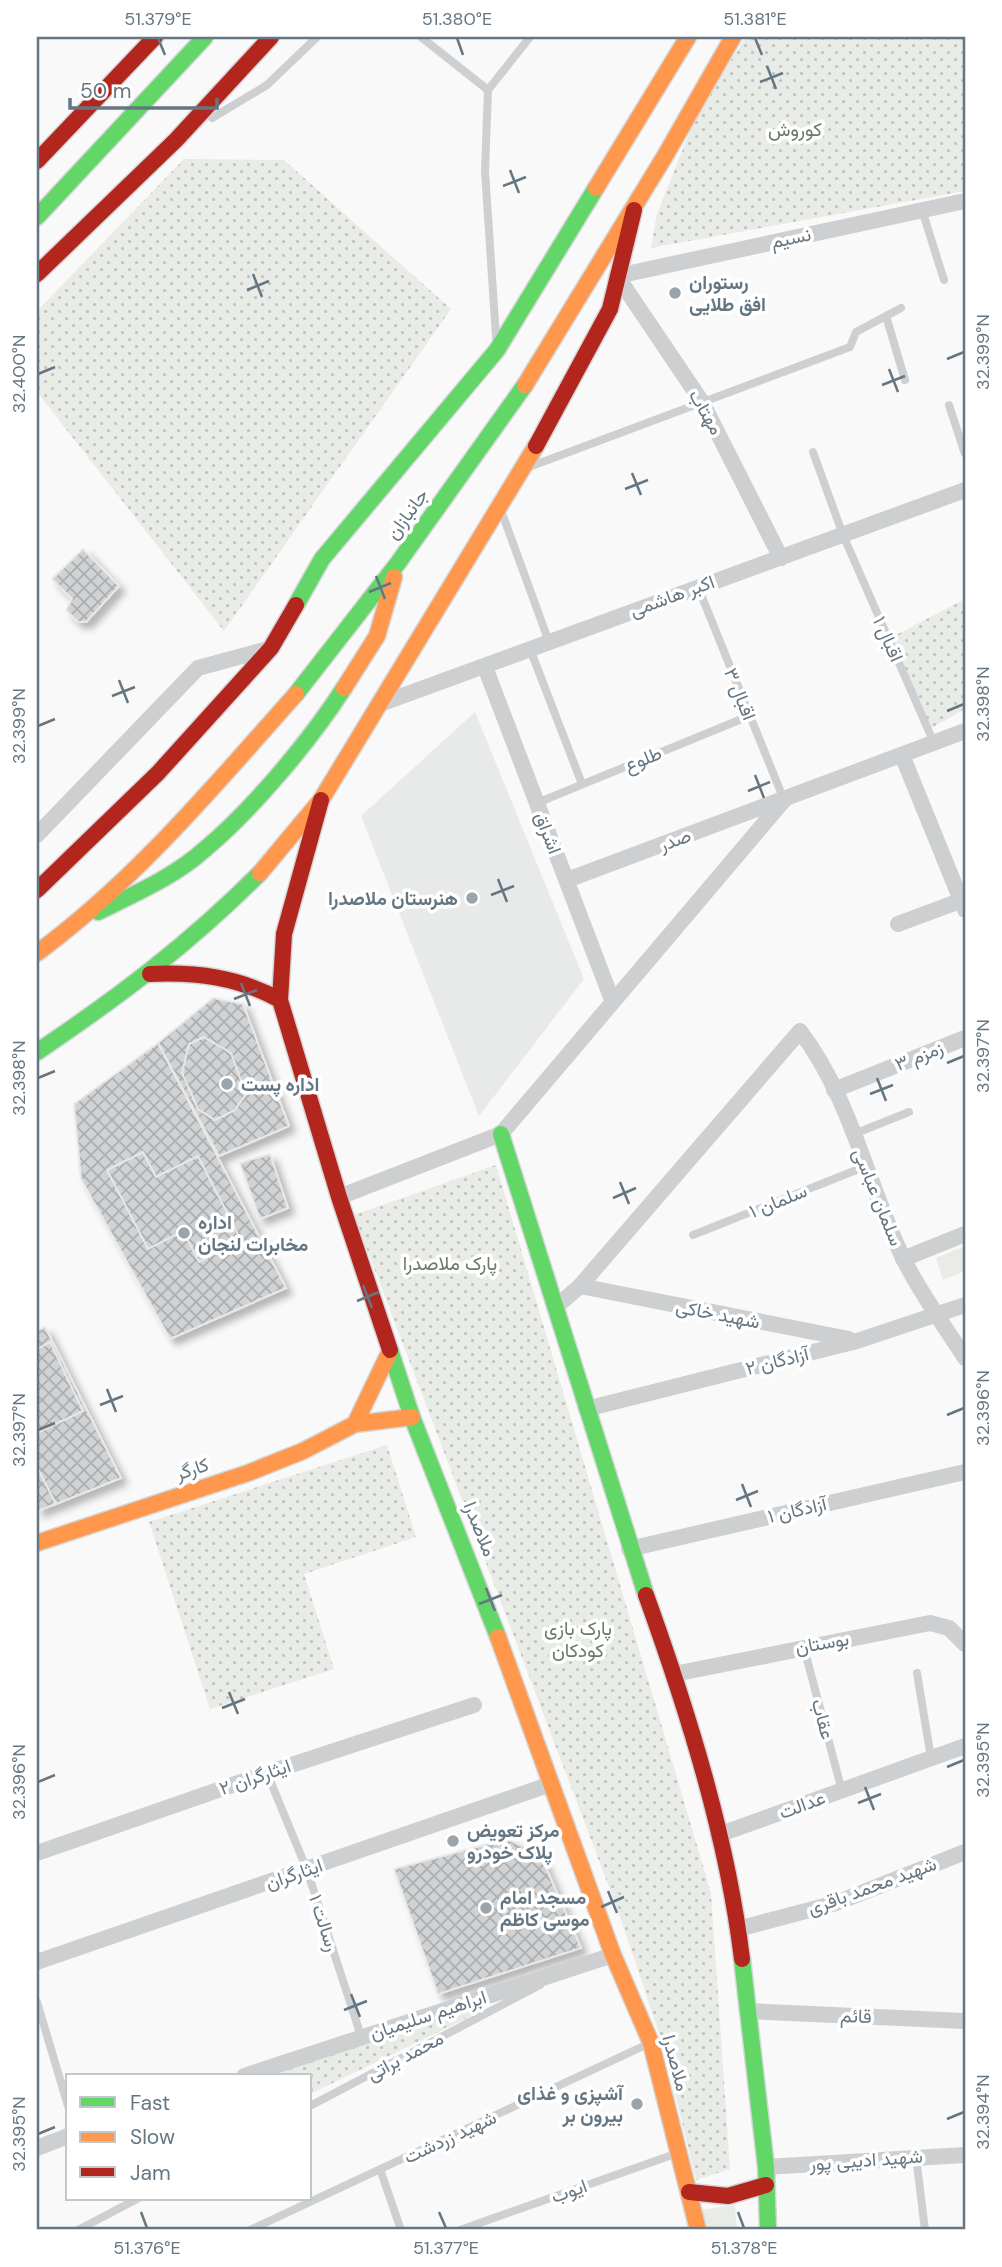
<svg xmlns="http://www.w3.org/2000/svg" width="1002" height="2267" font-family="'DM Sans',Vazirmatn,sans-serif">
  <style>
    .built { fill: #e8e9e9 }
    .green { fill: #e8ebe6 }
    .park { fill: url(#park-dots) }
    .building { fill: url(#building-cross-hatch); stroke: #e8e8e8; stroke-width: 2; filter: url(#shadow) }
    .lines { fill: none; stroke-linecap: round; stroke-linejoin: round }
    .fast-casing { stroke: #d5d6d7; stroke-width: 19 }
    .slow-casing { stroke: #d5d6d7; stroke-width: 19 }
    .jam-casing { stroke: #d5d6d7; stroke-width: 19 }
    .lane { stroke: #cecfd0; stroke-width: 8 }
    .street { stroke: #cecfd0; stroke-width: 16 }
    .fast { stroke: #63d668; stroke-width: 16 }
    .slow { stroke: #ff974d; stroke-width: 16 }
    .jam { stroke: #b3261e; stroke-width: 16 }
    .ticks { fill: none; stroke: #657683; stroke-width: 2.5 }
    .poi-dot { fill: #99a4ac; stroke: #fff; stroke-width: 2.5 }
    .labels { text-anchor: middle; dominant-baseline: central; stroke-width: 7; stroke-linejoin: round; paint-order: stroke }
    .park-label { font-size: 19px; fill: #687a64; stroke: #fff }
    .street-label { font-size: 19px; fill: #657683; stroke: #fff }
    .poi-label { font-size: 19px; font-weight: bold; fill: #657683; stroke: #fff; text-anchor: start }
    .neatline { fill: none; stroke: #657683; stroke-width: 2.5 }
    .ticks-label { font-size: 18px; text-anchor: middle; fill: #657683 }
  </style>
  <defs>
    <pattern id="park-dots" width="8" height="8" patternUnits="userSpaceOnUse" patternTransform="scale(1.75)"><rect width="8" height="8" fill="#e8ebe6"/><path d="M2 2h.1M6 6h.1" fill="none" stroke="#c0c3c0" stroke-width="1.8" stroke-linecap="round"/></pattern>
    <pattern id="building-cross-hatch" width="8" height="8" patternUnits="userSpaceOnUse" patternTransform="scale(1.75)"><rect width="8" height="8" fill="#d0d2d3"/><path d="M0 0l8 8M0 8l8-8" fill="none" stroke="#acafb1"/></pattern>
    <filter id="shadow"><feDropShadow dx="6" dy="6" stdDeviation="3.5" flood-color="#0004"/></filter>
  </defs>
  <rect width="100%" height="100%" fill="#f9f9f9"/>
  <path class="built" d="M475,712L584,979L479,1116L361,816Z"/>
  <path class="green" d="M965,1246V1271L943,1280L936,1258Z
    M735,2205L737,2230H702L700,2210Z"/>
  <path class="park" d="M746,37H965V191L651,248L657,214L696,116Z
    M184,159L284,160L451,309L224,631L37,392V311Z
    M965,599V709L928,730L892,637Z
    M496,1165L711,1893L730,2169L696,2180L665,2051L617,1908L354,1215Z
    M387,1445L416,1537L304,1574L334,1669L210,1709L149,1522Z
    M481,2004L480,2012L310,2094V2076H263Z"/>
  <path class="building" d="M83,549L119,586L86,622H78L66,610L72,599L52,579Z
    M213,998L243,1004L289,1126L219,1156L158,1043Z
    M204,1037L231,1053L246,1094L235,1110L215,1120L198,1109L182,1073L189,1044Z
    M158,1043L286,1288L170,1339L81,1179L74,1104Z
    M143,1152L156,1177L198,1156L241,1240L199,1262L183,1231L148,1249L107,1170Z
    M270,1154L288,1208L260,1219L240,1163Z
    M45,1327L121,1478L56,1504L37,1467V1331Z
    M50,1342L83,1411L37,1433V1349Z
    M37,1467L56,1504L37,1511Z
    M507,1839L540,1854L581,1948L438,1994L394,1869Z"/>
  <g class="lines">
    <defs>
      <path id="fast" d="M37,217L205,37
        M296,605L322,559L497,350L596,188
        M296,694L398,563L525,385
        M98,912C134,894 174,877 204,850C252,810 310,741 344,688
        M37,1052C120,996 189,944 260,873
        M501,1134L646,1595
        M390,1350L412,1417L498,1637
        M742,1959L766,2167L768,2230"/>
      <path id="slow" d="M596,188L688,37
        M525,385L665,156L733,37
        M344,688L377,636L394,577
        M260,873L321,800L536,446
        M37,953C135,881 215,785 296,694
        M355,1424L390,1351
        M37,1543L248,1473L303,1451L355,1424L412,1417
        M498,1637L613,1955L651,2043L698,2230"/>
      <path id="jam" d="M37,161L155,37
        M37,274L176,140L271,37
        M536,446L610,309L634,210
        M321,800L284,934L280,1000L339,1197L390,1350
        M37,890L158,773L271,648L296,605
        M150,974C197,972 238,977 280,1000
        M646,1595C688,1712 727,1836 742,1959
        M689,2192L728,2196L766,2185"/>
    </defs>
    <use href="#fast" class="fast-casing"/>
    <use href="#slow" class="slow-casing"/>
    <use href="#jam" class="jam-casing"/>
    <path class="lane" d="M421,37L488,90
      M212,118L267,85L317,37
      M922,210L944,280
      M886,316L905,380
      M496,337L485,171L488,90L530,37
      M949,405L965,454
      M813,452L843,535L934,743
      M529,467L850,347L856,332L901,308
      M502,513L549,642
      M698,587L784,800
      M530,649L582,784
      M537,803L749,716
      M854,1134L909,1112
      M693,1235L864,1167
      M804,1648L842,1791
      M917,1673L931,1758
      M267,1773L307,1870L361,2036
      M37,2002L68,2106
      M310,2106L540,1985
      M916,2157L925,2230
      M380,2169L401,2230
      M78,2230L137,2199
      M250,2230L650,2043
      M460,2230L675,2154"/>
    <path class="street" d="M781,558L702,402L617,276L965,201
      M485,667L612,1000
      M380,704L965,490
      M902,755L965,910
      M37,835L198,668L268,649
      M567,880L965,731
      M898,924L965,899
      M834,1090L965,1038
      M339,1197L501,1134L784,800
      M903,1259L965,1234
      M580,1286L849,1339
      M557,1306L580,1286L800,1031C851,1098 867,1184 903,1258C920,1293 944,1325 965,1358
      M586,1409L857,1341L965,1305
      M629,1549L965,1472
      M674,1674L930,1623L949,1628L965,1644
      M718,1835L965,1746
      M37,1853L267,1773L474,1705
      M738,1929L836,1903L965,1852
      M37,1962L551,1784
      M748,2011L965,2021
      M244,2076L613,1955
      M37,2148L68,2136
      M766,2167L965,2155"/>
    <use href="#fast" class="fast"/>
    <use href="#slow" class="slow"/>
    <use href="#jam" class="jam"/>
  </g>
  <path class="ticks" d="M158,38L165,55M457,38L463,55M755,38L762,55M767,66L776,89M760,82L783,73M510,170L519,193M503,186L526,177M253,274L262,297M247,290L269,281M947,359L964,352M889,369L898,392M38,374L55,367M882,385L905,376M632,473L641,495M625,489L648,480M376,576L385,599M369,592L391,583M119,680L128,703M112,696L135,687M947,711L964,704M38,726L55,719M755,775L764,798M748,791L770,782M498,879L507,902M491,895L514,886M241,983L250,1006M234,999L257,990M947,1063L964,1056M38,1078L55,1071M877,1078L886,1101M870,1094L893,1085M620,1182L629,1204M613,1198L636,1188M363,1285L372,1308M357,1301L379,1292M107,1389L116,1412M100,1405L123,1396M947,1415L964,1408M38,1430L55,1423M742,1484L751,1507M736,1500L758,1491M486,1588L495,1611M479,1604L502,1595M229,1692L238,1714M222,1708L245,1699M947,1767L964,1760M38,1782L55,1775M865,1787L874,1810M858,1803L881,1794M608,1891L617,1913M601,1907L624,1897M351,1994L360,2017M344,2010L367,2001M947,2119L964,2112M38,2134L55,2127M141,2212L147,2228M439,2212L446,2228M738,2212L744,2228"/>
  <g class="poi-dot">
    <circle cx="675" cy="293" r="7"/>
    <circle cx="472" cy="898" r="7"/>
    <circle cx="227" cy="1084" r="7"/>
    <circle cx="184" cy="1233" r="7"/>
    <circle cx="453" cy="1841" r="7"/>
    <circle cx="486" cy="1908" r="7"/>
    <circle cx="637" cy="2104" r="7"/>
  </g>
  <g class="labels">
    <g class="park-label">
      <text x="795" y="129">کوروش</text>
      <text x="450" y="1263">پارک ملاصدرا</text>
      <text x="578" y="1628">پارک بازی<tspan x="578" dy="22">کودکان</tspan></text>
    </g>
    <g class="street-label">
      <text transform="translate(791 238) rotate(-12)">نسیم</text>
      <text transform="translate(706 412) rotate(60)">مهتاب</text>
      <text transform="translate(407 514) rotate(-54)">جانبازان</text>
      <text transform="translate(672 596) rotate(-20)">اکبر هاشمی</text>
      <text transform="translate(888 639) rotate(66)">اقبال ۱</text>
      <text transform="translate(740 694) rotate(68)">اقبال ۳</text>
      <text transform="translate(643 759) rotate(-22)">طلوع</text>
      <text transform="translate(548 833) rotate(69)">اشراق</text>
      <text transform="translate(675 840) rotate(-20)">صدر</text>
      <text transform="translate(919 1056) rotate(-22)">زمزم ۳</text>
      <text transform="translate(878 1197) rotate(68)">سلمان عباسی</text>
      <text transform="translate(778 1201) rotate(-22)">سلمان ۱</text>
      <text transform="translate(718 1314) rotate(11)">شهید خاکی</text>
      <text transform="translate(777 1361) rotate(-14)">آزادگان ۲</text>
      <text transform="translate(192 1469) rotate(-18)">کارگر</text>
      <text transform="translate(797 1510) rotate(-13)">آزادگان ۱</text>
      <text transform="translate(480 1529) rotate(68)">ملاصدرا</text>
      <text transform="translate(822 1643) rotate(-10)">بوستان</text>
      <text transform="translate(823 1719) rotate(75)">عقاب</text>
      <text transform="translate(255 1777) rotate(-19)">ایثارگران ۲</text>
      <text transform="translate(802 1805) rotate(-20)">عدالت</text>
      <text transform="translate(294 1874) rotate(-19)">ایثارگران</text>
      <text transform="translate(872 1886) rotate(-20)">شهید محمد باقری</text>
      <text transform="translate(324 1923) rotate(72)">رسالت ۱</text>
      <text transform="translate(428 2015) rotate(-18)">ابراهیم سلیمیان</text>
      <text transform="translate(856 2016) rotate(2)">قائم</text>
      <text transform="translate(405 2056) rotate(-28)">محمد براتی</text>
      <text transform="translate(676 2063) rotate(75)">ملاصدرا</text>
      <text transform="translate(450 2137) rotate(-25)">شهید زردشت</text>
      <text transform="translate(866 2160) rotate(-4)">شهید ادیبی پور</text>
      <text transform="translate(569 2191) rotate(-20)">ایوب</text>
    </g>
    <g class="poi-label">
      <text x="689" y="282">رستوران<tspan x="689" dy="22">افق طلایی</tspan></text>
      <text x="458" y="898" text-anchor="end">هنرستان ملاصدرا</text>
      <text x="241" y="1084">اداره پست</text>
      <text x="198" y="1222">اداره<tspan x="198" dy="22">مخابرات لنجان</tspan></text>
      <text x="467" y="1830">مرکز تعویض<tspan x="467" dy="22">پلاک خودرو</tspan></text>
      <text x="500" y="1897">مسجد امام<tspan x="500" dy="22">موسی کاظم</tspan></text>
      <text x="623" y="2093" text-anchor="end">آشپزی و غذای<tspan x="623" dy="22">بیرون بر</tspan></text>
    </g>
  </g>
  <rect width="1002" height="2267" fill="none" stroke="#ffffff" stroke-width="77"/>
  <rect x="66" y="2074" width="245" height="126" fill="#ffffff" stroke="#c1c8cd" stroke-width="2"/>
  <rect x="80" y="2097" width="35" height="10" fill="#63d668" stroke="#c1c8cd" stroke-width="2"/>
  <text x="130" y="2110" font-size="21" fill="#657683">Fast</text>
  <rect x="80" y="2132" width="35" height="10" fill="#ff974d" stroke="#c1c8cd" stroke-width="2"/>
  <text x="130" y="2144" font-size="21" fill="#657683">Slow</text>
  <rect x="80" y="2167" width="35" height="10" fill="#b3261e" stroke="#c1c8cd" stroke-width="2"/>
  <text x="130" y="2180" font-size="21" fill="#657683">Jam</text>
  <path d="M70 98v10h147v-10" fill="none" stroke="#657683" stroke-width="3.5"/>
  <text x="80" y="98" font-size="21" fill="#657683" stroke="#ffffff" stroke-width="5" paint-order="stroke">50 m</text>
  <rect x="38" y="38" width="926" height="2190" class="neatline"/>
  <g class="ticks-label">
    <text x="158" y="25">51.379°E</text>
    <text x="457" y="25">51.380°E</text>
    <text x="755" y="25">51.381°E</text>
    <text transform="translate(983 352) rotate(-90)" y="6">32.399°N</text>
    <text transform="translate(19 374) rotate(-90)" y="6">32.400°N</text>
    <text transform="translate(983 704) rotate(-90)" y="6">32.398°N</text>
    <text transform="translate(19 726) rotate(-90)" y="6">32.399°N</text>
    <text transform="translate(983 1056) rotate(-90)" y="6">32.397°N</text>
    <text transform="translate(19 1078) rotate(-90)" y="6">32.398°N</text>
    <text transform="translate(983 1408) rotate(-90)" y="6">32.396°N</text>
    <text transform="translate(19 1430) rotate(-90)" y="6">32.397°N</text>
    <text transform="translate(983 1760) rotate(-90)" y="6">32.395°N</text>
    <text transform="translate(19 1782) rotate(-90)" y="6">32.396°N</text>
    <text transform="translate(983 2112) rotate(-90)" y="6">32.394°N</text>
    <text transform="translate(19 2134) rotate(-90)" y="6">32.395°N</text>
    <text x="147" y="2254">51.376°E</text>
    <text x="446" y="2254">51.377°E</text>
    <text x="744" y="2254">51.378°E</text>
  </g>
</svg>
